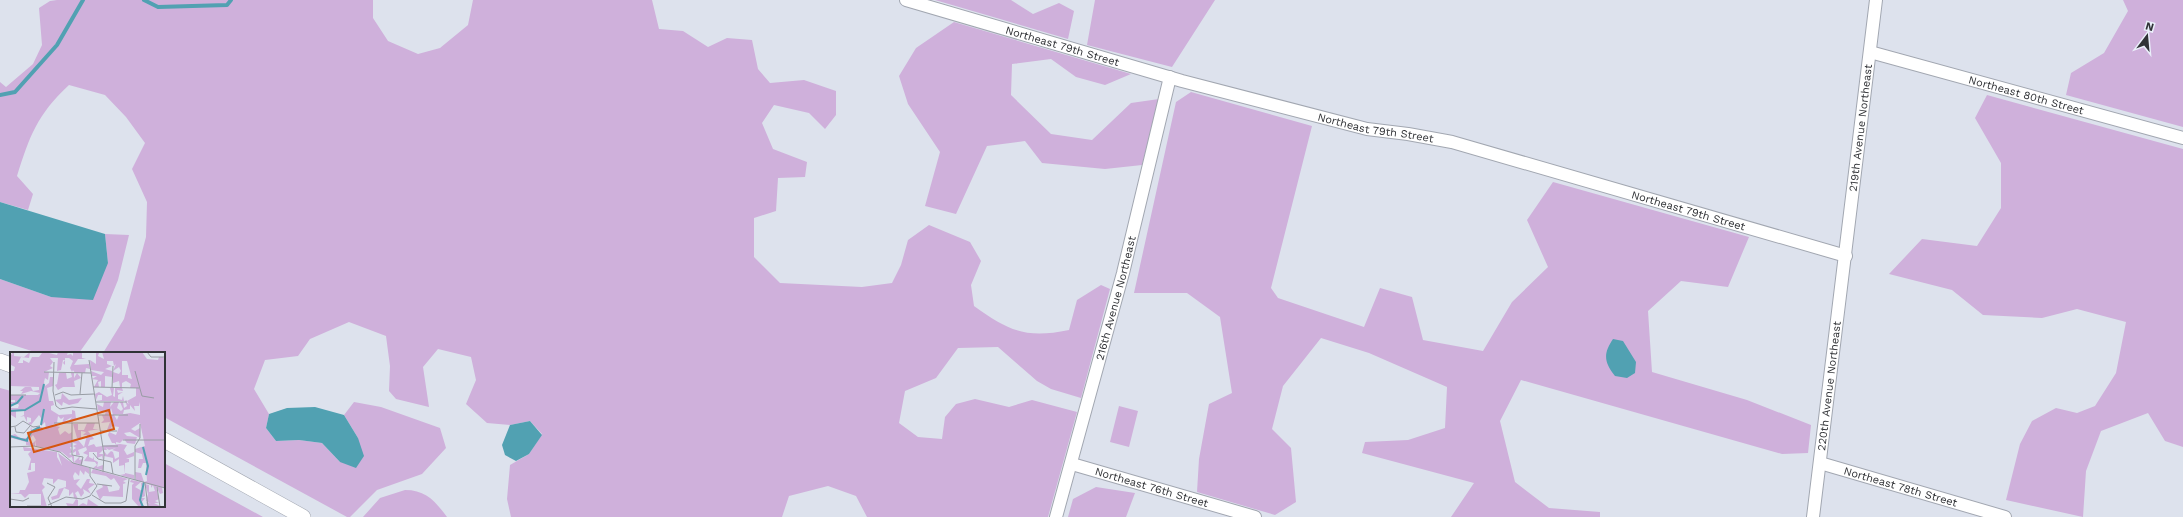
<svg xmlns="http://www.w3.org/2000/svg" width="2183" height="517" font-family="'Work Sans',sans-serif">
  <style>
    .green { fill: #cfb0db }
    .water { fill: #51a1b2 }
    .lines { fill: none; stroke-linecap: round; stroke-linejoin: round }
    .stream { stroke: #51a1b2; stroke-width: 4 }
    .minor-casing { stroke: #a2a7b1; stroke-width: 14 }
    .tertiary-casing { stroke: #a2a7b1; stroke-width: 16 }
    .minor { stroke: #fff; stroke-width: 12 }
    .tertiary { stroke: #fff; stroke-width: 15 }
    .labels { text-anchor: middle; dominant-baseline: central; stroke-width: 4; stroke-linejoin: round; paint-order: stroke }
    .street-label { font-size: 11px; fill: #303236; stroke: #eaeffa }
    .inset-river { fill: none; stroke: #51a1b2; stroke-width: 2 }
    .inset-road { fill: none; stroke: #989ca4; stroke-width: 1 }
    .view { fill: #d65510; fill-opacity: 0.15; stroke: #d65510; stroke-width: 2 }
    .inset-edge { fill: none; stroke: #303236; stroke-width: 2 }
  </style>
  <rect width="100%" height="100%" fill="#dde2ed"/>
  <path class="green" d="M57,0H373V18L388,41L418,54L440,48L468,25L473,0H652L659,29L683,31L708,47L727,38L752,40L758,69L770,83L804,80L836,91V115L825,129L809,113L774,105L762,123L773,149L807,162L805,177L778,178L776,211L754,218V257L780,283L862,287L892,283L901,265L908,240L929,225L970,242L981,261L971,285L974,306C1009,331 1026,339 1069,330L1077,300L1101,285L1110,289L1081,398L1051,389L1037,381L998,347L958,348L936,378L905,391L899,423L918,437L942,439L945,417L956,404L975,399L1009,407L1032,400L1077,412L1048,517H867L856,496L828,486L789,496L782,517H511L507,499L510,465L529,454L542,434L530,421L510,425L487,423L466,404L476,380L471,357L438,349L423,367L429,407L396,399L389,391L390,366L386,336L349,322L310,339L298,356L265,360L254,389L269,414L266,428L276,441L299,440L322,443L340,462L358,438L344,415L354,402L381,407L440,428L446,448L422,474L377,490L350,517H347L164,417V353H103L124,319L146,237L147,202L132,169L145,143L126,117L105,95L69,85C37,115 30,135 17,176L33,194L28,210L0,202V82L6,87L33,64L42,45L39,8L50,1Z
    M935,0H1011L1033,14L1059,3L1074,11L1068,39Z
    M1095,0H1215L1172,67L1087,45Z
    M2123,0H2183V127L2066,95L2071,73L2104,53L2128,11Z
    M954,22L1131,74L1105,85L1076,77L1051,59L1012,64L1011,95L1051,134L1092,140L1131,103L1159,99L1142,165L1105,169L1042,163L1025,141L987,146L956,214L925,206L940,152L908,104L899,76L916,48Z
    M1191,92L1312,126L1271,288L1278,298L1364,327L1380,288L1412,297L1423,340L1483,351L1512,302L1548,267L1527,220L1553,182L1749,237L1728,287L1681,281L1648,311L1652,372L1747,400L1811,425L1808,453L1782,454L1521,380L1500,421L1515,482L1549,508L1600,512V517H1451L1474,483L1362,453L1365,442L1408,440L1445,428L1447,387L1369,353L1321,338L1283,386L1272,429L1291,448L1296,502L1275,515L1197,492L1199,459L1209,404L1232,393L1220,317L1187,293H1134L1176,102Z
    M1987,95L2183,149V447L2165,441L2148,413L2101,431L2086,471L2083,517L2006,500L2020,444L2032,421L2056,408L2077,413L2095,406L2116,373L2126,322L2077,309L2042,318L1983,315L1952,290L1889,274L1922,239L1977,246L2001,208V163L1975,118Z
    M105,234L129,235L118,280L101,322L79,353H38L0,341V279L51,297L108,263Z
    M0,388L11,391V506H164V463L263,517H0Z
    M1119,406L1138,411L1129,447L1110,442Z
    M1096,487L1135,493L1126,517H1068L1073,499Z
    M405,490C426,490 435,501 447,517H363L380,498Z"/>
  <path class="water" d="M0,202L105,234L108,263L93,300L51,297L0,279Z
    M1613,339L1623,341L1636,362L1635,373L1627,378L1615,376C1604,362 1603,354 1613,339Z
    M315,407L344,415L358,438L364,456L356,468L340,462L322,443L299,440L276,441L266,428L269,414L287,408Z
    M530,421L542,435L529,454L516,461L505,455L502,445L510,425Z"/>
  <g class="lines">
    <path class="stream" d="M144,0L158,7L227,5L231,0
      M0,95L15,92L57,45L83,0"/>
    <defs>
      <g id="minor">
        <path id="s1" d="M906,0L1182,81L1367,129L1408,134L1452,142L1846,256"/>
        <path id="s2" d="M1870,52L2183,138"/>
        <path id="s3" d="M1820,463L2005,517"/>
        <path id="s4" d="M1072,464L1255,517"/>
        <path id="s5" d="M1056,517L1123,273L1170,77"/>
        <path id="s6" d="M1813,517L1876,0"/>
      </g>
      <path id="tertiary" d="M0,361L11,365
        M164,440L303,517"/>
    </defs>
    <use href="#minor" class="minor-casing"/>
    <use href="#tertiary" class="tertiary-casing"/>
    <use href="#minor" class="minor"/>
    <use href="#tertiary" class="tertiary"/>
  </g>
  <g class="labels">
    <g class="street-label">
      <text stroke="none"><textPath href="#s1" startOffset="163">Northeast 79th Street</textPath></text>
      <text stroke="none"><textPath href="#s2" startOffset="162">Northeast 80th Street</textPath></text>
      <text stroke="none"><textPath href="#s1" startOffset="487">Northeast 79th Street</textPath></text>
      <text stroke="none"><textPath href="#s6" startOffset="392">219th Avenue Northeast</textPath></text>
      <text stroke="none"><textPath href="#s1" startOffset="811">Northeast 79th Street</textPath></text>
      <text stroke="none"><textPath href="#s5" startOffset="227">216th Avenue Northeast</textPath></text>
      <text stroke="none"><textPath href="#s6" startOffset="132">220th Avenue Northeast</textPath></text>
      <text stroke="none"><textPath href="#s4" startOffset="83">Northeast 76th Street</textPath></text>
      <text stroke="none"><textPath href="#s3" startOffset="84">Northeast 78th Street</textPath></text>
    </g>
  </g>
  <g transform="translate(10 352)">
    <rect width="155" height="155" fill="#dde2ed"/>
    <path d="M1,0L4,1V4L14,5L20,0L19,6L11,5L8,11H13V8L19,11L22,5H29L32,1L35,0L47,3L48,0H58L57,3L61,2L63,4V0H72V6L76,7H68L64,13L79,12L80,17L76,16L75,21H65L63,18L62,20L60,16L63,9L59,6H55V13L53,11L55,8H53L51,18L47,19L48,6H40L43,10L40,14L43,16L34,20H39L38,28L35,26L34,30L35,34L39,31L40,25H43V34L37,36L39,49H43L44,53L41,54V58L49,63L62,62V58L65,59L66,67H64L62,71L59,69L62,65L55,69L58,71H52L54,65L51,67L48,64L47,71L42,73L50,75L48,77L50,83L55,79L59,82L62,80V95H60L62,100L59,102L64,104V110L70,104L69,108L73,107L72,113L63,110L62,105L59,106L52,100L26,94V88L23,83L18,89L23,91L26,88L25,94L16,93V90L2,86L0,87V84L5,82L10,86H17L20,83L21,74L22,79L27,75H32L33,78L36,77L35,70L31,74V66L29,63L21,73L18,71L21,70V66L17,65V70L14,64L10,65L14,63V59L6,58V66L1,63L0,67V56H8L9,53L7,51L0,55V50H5V48H0V43H28L30,41L21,39L11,42L13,39H10L15,35H21L23,39L29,38V35L1,34V19H4L5,15L1,13V2L3,3ZM86,0L89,1L88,4L94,7L92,0H132L137,7L148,8L149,5H153L155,8V136L152,135L153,141L150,142L146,134L149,147L145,149L149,151H144L150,154L138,155L136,150L141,152L136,149L138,142L135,132L139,133V140L145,139L143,133L141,136V133L126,128L125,120L131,121L134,130L137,129L136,111H133L131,116H128L129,107H133L132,102L125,100V97L135,94L130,71L121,77L125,79L130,76V86L120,80L114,81L117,84L127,85L125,92L117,91L114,87L110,91L106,90V94L105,91H102L98,83L99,80L106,83L109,75L102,74L100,78H97L100,70L91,71L94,68L92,63H104L107,68L109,63L120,61L130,63V50L129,54H124L125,59L120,53V57L114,58L113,62L103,63L101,56L100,63H95L96,58L92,60L88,58L87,52L93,55L94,50H101L100,55L104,50H109L107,56L111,59L113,57L110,50H113L114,56L117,54L115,49H86L92,48V43H88L86,48L85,42L89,40L97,45L102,43L100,36H104L103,44L105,45V36H112L113,39L107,38L108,41L113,40L108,43V47L112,48L113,44L114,49L117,48L116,50L119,52L117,49L126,44V36H120L121,32L116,29L112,31V35H110L109,29L103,31V20L109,22L111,19L109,15L103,19L106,12L104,14L103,9H97V12L102,14L95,17L102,19V25L95,24V35H91V29L88,30L89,35H84L88,28L82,27L87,24H82L81,19L91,23L94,20L81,18L80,8L86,12ZM112,9H117L122,27L118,26V23H112ZM49,21H56L57,27L62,25L61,21H64V26L67,21L71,26L64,29L65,35H53L48,38L45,33L47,32ZM52,41L59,48L72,46L68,51L59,53L53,50L52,54L45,48L51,47ZM77,71H85L83,77H89L78,79L84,87L80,88L78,94L84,92L86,95L92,94L93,98L89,102H93V108L92,104L87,106V100H79V105L83,107L84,104V108L88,110L87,115L93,113V118L83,116L87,113L85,110L74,109L78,103L73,101L77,98L76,95L68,98L70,103H66V99L63,101V98L66,96L63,94L67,92L63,91V88L69,89L74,95L77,83H73L76,80L71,79V86H67L63,72H68V78H74ZM110,92L117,93L114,98L117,103L124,100V104L116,107H119V110L115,111V121L124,123V127L110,123L115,122L114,113L109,114V107L103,111V106L94,104V99L97,103L101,99L103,100L105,107L109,105V100L102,98L106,96L99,98L96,96L97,98H94L93,94ZM13,95L47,100V105L52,114L48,101L59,109L79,116V122L75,119L74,123L70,118L69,124L65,120L63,124L64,128L70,127L66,132L71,137L77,127H80L79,131L85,132L78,137L81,142L73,137L74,141L71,145L68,139L65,141L68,147L64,146L63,140L59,144V138L54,136L49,146L42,148L41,145L47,143L49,137L56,135V129L48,127L43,132V127L34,126L32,132L35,135L32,138L37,155H31V142H19L15,146L11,142L0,141H9L10,138H15L19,130L17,121L25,119V111H21V118H18L21,107L18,102L21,99H14ZM83,117L118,127L113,129L116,131L113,132V145L93,144L90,148L86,139L93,135L92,133H97L99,140L109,138L110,135L104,126L101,128L96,124L81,121ZM121,128L131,130L125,135L132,139L131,131H134L135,144L131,146H135L132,150L134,155H129L122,147V133L124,131L120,130ZM66,147L68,148V154L73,151L77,153L78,147L90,155H58L56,151L63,152Z" fill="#cfb0db" fill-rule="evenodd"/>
    <path class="inset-river" d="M0,54L7,51L13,44M0,59L15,58L30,49L34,32M31,73L34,57M0,84L18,89M16,89L22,79L30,75M133,95L138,114L136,123M133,155L130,148L134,130"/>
    <path class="inset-road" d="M137,0L141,5H155M79,8L94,102L93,120M44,10L43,39L46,54L50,57L62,55L87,57M0,13V0M125,19L132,44L144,46M34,20L81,21M83,35L129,36M102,36L103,14M70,42L72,21M0,43H16M45,43L53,40L61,43L84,42M86,50H117M88,63H118M44,71H89M62,71V103L73,105L71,113M0,75L6,74L13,69L23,75L30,74M5,75L6,80L14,81L20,74M90,79H107M113,88H155M92,94H108M0,95L24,94L50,100L63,111L155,136M83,101L88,107L101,110L103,122M125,128V94L130,86V72M37,131L45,135L38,146L42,155M135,131L138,155M87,132L102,134M147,135L150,155M82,143L95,151H111L116,149M0,147L13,149L19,146M116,149L119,127M38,153L56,145L72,147L80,144L87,134L80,124V116M17,154H31"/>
    <path class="view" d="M99,58L104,77L24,100L18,81Z"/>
    <rect width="155" height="155" class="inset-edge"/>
  </g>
  <g transform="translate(2147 36) rotate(16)" stroke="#eaeffa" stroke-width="3" paint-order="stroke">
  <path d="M0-3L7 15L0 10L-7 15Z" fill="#303236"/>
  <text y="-6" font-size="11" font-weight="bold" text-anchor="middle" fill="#303236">N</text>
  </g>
</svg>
